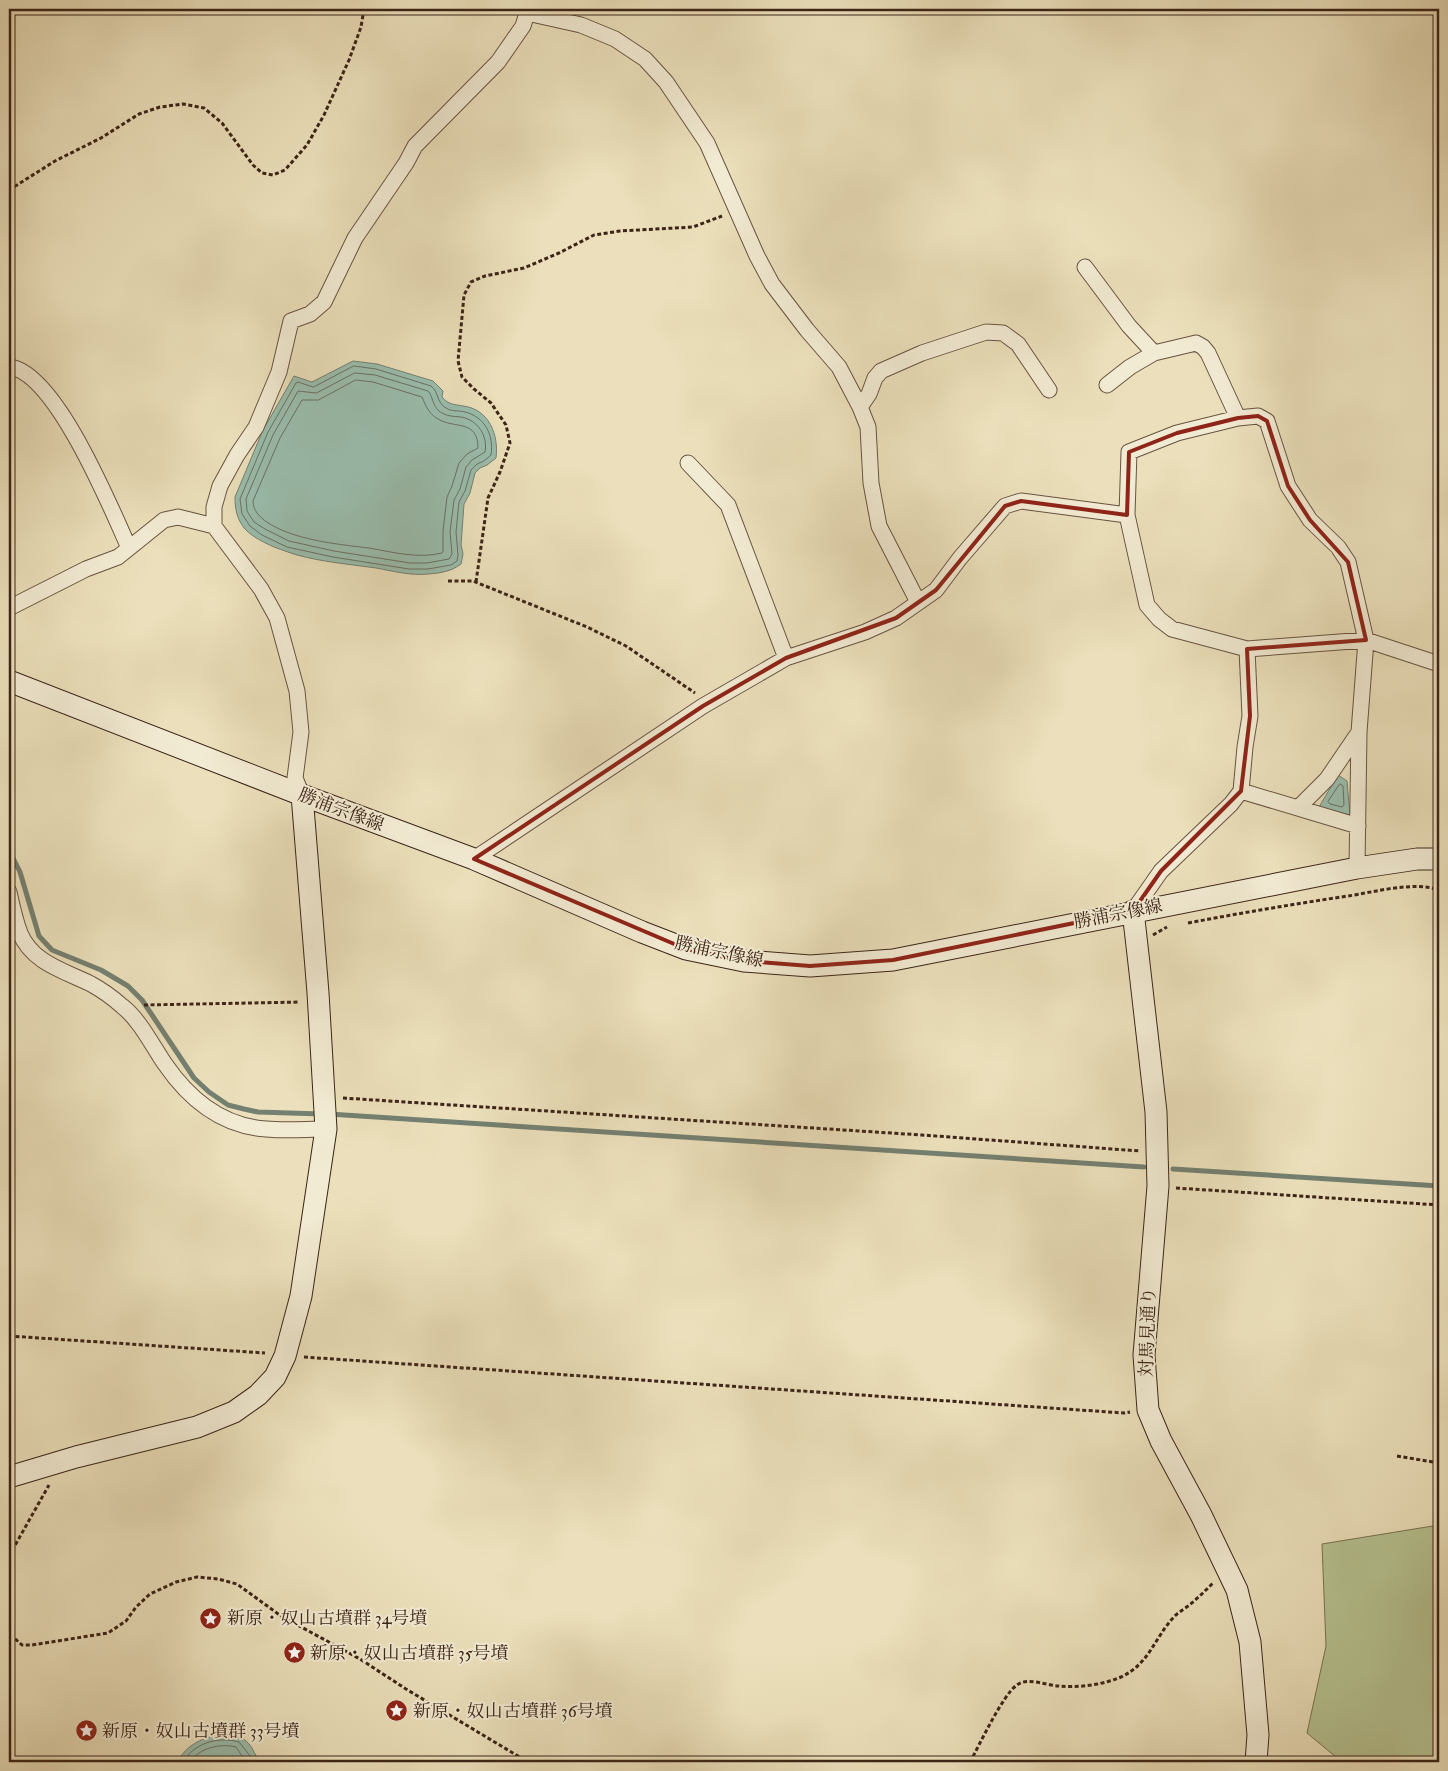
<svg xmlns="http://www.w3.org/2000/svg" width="1448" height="1771" font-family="'IM FELL Double Pica','Noto Serif JP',serif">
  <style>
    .green { fill: #b6c291; stroke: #797354 }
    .water { fill: #99bdad; stroke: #748071 }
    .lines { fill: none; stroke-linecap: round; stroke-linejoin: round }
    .shore { stroke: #6a7062; stroke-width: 1 }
    .stream { stroke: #748071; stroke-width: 5 }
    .street-casing { stroke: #685341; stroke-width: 17 }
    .secondary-casing { stroke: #3c2418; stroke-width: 23 }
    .path { stroke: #3c2418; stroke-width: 3; stroke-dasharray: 4 2.5; stroke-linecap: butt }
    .street { stroke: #f2ebd3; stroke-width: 15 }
    .secondary { stroke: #f2ebd3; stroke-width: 21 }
    .marked { fill: none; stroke: #8f2418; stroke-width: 4; stroke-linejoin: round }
    .labels { text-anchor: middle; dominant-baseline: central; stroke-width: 4; stroke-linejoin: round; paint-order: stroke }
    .street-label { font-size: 18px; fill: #3c2418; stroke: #f2ebd3 }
    .poi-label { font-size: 18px; fill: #3c2418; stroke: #f2ebd3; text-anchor: start }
  </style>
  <rect width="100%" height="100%" fill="#ebe0bb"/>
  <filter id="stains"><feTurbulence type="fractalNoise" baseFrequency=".004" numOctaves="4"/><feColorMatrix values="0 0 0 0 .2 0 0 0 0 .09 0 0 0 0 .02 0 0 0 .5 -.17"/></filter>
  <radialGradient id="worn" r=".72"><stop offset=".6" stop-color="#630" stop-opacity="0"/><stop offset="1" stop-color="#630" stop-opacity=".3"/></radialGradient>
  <path class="green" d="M1439,1525V1762H1342L1307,1733L1326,1646L1322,1544Z"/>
  <path class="water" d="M353,361L377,364L433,381L443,391L442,397C449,405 453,404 463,406C489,409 499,435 496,458L487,465L480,468L475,473L470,493L464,504L461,545L463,554L461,564C452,571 441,573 429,574C411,576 393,571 376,568C348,564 311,561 285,551C273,547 254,539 245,529C237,519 235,510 235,497L263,430L294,376L312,382Z
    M1338,775L1347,781L1350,815L1319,807Z
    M219,1734C233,1734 246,1736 253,1750C256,1756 258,1759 263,1762H177C188,1744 199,1740 219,1734Z"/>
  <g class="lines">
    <path class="shore" d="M354,366L376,369L431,386C439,392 436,402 446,408C452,412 458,410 465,412C485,417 494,435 491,455L484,461L477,464L471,470L465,491L459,502L456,532L458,555L457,561L451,565L428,569H409L333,557L287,547L262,535L250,526L242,514L240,499L268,432L296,383L298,382L313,387Z
      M355,373L375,375L428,391C433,396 432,405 439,411C447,417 453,416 461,417C478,420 488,436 485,452L472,460L466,467L460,489L454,500L450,532L452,554L449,559L427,563H410L334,551L289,541L265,529L254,522L247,511L246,499L273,435L298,391L316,393Z
      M356,380L373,382L422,397C426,406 429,414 438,419C454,429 478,419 478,448L467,454L459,463L452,486L447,497L443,531V551L442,553C418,559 392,552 369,548C343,545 316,542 292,534C278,529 253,519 253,501L280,438L302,400H318Z
      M1340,784L1343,786L1344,805L1342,807L1330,804L1328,802Z
      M183,1762C194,1743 218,1736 239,1742L255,1762
      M190,1762C199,1748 220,1743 236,1747L246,1762"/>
    <path class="stream" d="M9,850L20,872L39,936L52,950L101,970L128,986L142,1000L194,1078L209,1092L228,1105L244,1109L258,1112L321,1114
      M329,1114L1144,1167
      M1173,1169L1439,1186"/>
    <defs>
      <path id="street" d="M524,9L527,13L581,25L615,39L645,59L666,82L707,143L757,256L772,284L807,330L839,367L860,407L868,427L871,483L879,526L918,602
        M1085,267L1129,326L1154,353L1196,343L1203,347L1208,353L1238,418L1258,416L1267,421L1288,486L1310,520L1338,547L1348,562L1366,640L1359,732L1357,868
        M9,367C55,371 111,508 129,548
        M1107,385L1130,367L1154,353
        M860,407L869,394L875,378L881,371L922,353L986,332L1003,333L1018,344L1049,390
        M688,463L728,505L786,658
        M1127,515L1129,452L1177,433L1238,418
        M9,608L86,569L118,557L164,520L178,517L214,526
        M1241,791L1358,826
        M302,795L295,778L301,732L297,691L277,618L261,589L214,526V507L220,486L237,455L256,427L279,372L291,321L310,314L324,302L355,238L406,163L415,146L498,62L523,26L527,13
        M1299,807L1327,779L1359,732
        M474,859L703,706L786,658L865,632L896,618L936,590L960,558L1005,506L1021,501L1127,515L1147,605L1159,619L1172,629L1247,649L1366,640L1439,664
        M9,892C12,906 15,920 20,933C32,963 65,971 91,984C102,990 113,998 122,1006C140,1020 152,1045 165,1064C189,1099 222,1126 266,1129C286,1131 307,1129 326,1129
        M1133,911L1161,871L1231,804L1241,791L1245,747L1250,716L1247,649"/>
      <path id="secondary" d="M9,681L302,795L474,859L642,932L686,949L744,961L810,966L893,960L1357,868L1417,859H1439
        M1133,911L1156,1112L1158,1186L1144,1355L1148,1410L1161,1441L1201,1515L1237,1590L1250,1642L1258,1735L1256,1762
        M9,1477L76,1457L197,1427L234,1412L258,1395L275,1377L285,1356L301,1296L326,1129L318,993L302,795"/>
    </defs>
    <use href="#street" class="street-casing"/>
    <use href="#secondary" class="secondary-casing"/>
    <path class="path" d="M9,190L55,161L101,138L139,114L160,107L183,104L204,108L222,123L253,165L262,173L273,175L285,170L307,145L324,115L349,60L361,27L364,9
      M448,581H473L587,627L626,646L695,693
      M476,582L488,498L500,472L510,443L506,425L491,403L474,389L462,377L458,361L464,295L471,282L485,276L524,268L559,253L594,235L620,231L693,227L722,216
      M1188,923C1241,913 1294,904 1348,896C1375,892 1413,881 1439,890
      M1153,935L1167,927
      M144,1005L300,1002
      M343,1098L922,1135L1140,1151
      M1176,1188L1439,1205
      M9,1336L265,1353
      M304,1357L1124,1413L1130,1412
      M1397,1456L1439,1463
      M9,1556L49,1485
      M9,1601L13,1637L22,1645H32L108,1633L126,1621L136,1607L150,1594L176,1582L197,1577L218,1579L237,1584L281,1616L360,1659L406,1689L528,1762
      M970,1762C979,1746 1003,1694 1017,1685C1027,1677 1045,1685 1058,1686C1078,1688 1102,1685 1121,1677C1149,1664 1154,1639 1173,1618C1177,1613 1183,1610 1188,1606C1197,1599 1205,1591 1213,1583"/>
    <use href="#street" class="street"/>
    <use href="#secondary" class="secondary"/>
  </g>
  <path class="marked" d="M1258,416L1267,421L1288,486L1310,520L1348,562L1366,640L1247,649L1250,716L1241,791L1161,871L1133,911L893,960L810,966L744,961L686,949L474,859L703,706L786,658L896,618L936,590L1005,506L1021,501L1127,515L1129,452L1177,433L1238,418Z"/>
  <defs>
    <symbol id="sight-disc" viewBox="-11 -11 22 22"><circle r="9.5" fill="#8f2418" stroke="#f2ebd3"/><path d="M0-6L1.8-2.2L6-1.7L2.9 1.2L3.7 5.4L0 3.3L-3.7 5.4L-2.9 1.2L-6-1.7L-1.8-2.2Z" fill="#fff"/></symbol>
  </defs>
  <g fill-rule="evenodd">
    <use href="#sight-disc" x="198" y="1606" width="25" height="25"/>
    <use href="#sight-disc" x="282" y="1640" width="25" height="25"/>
    <use href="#sight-disc" x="384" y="1698" width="25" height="25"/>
    <use href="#sight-disc" x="74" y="1718" width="25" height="25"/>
  </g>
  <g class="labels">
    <g class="street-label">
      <text transform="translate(341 810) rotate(21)">勝浦宗像線</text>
      <text transform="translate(1118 914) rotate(-11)">勝浦宗像線</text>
      <text transform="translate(719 952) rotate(12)">勝浦宗像線</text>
      <text transform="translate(1148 1332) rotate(-88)">対馬見通り</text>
    </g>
    <g class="poi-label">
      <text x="227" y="1618">新原・奴山古墳群 34号墳</text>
      <text x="310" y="1653">新原・奴山古墳群 35号墳</text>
      <text x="413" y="1711">新原・奴山古墳群 36号墳</text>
      <text x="102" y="1731">新原・奴山古墳群 33号墳</text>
    </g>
  </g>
  <rect width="1448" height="1771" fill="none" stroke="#ebe0bb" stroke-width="30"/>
  <rect x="10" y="10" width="1428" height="1751" fill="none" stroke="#3c2418" stroke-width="2.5"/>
  <rect x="15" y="15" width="1418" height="1741" fill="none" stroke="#3c2418"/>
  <rect width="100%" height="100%" filter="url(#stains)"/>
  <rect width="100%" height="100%" fill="url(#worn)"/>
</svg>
